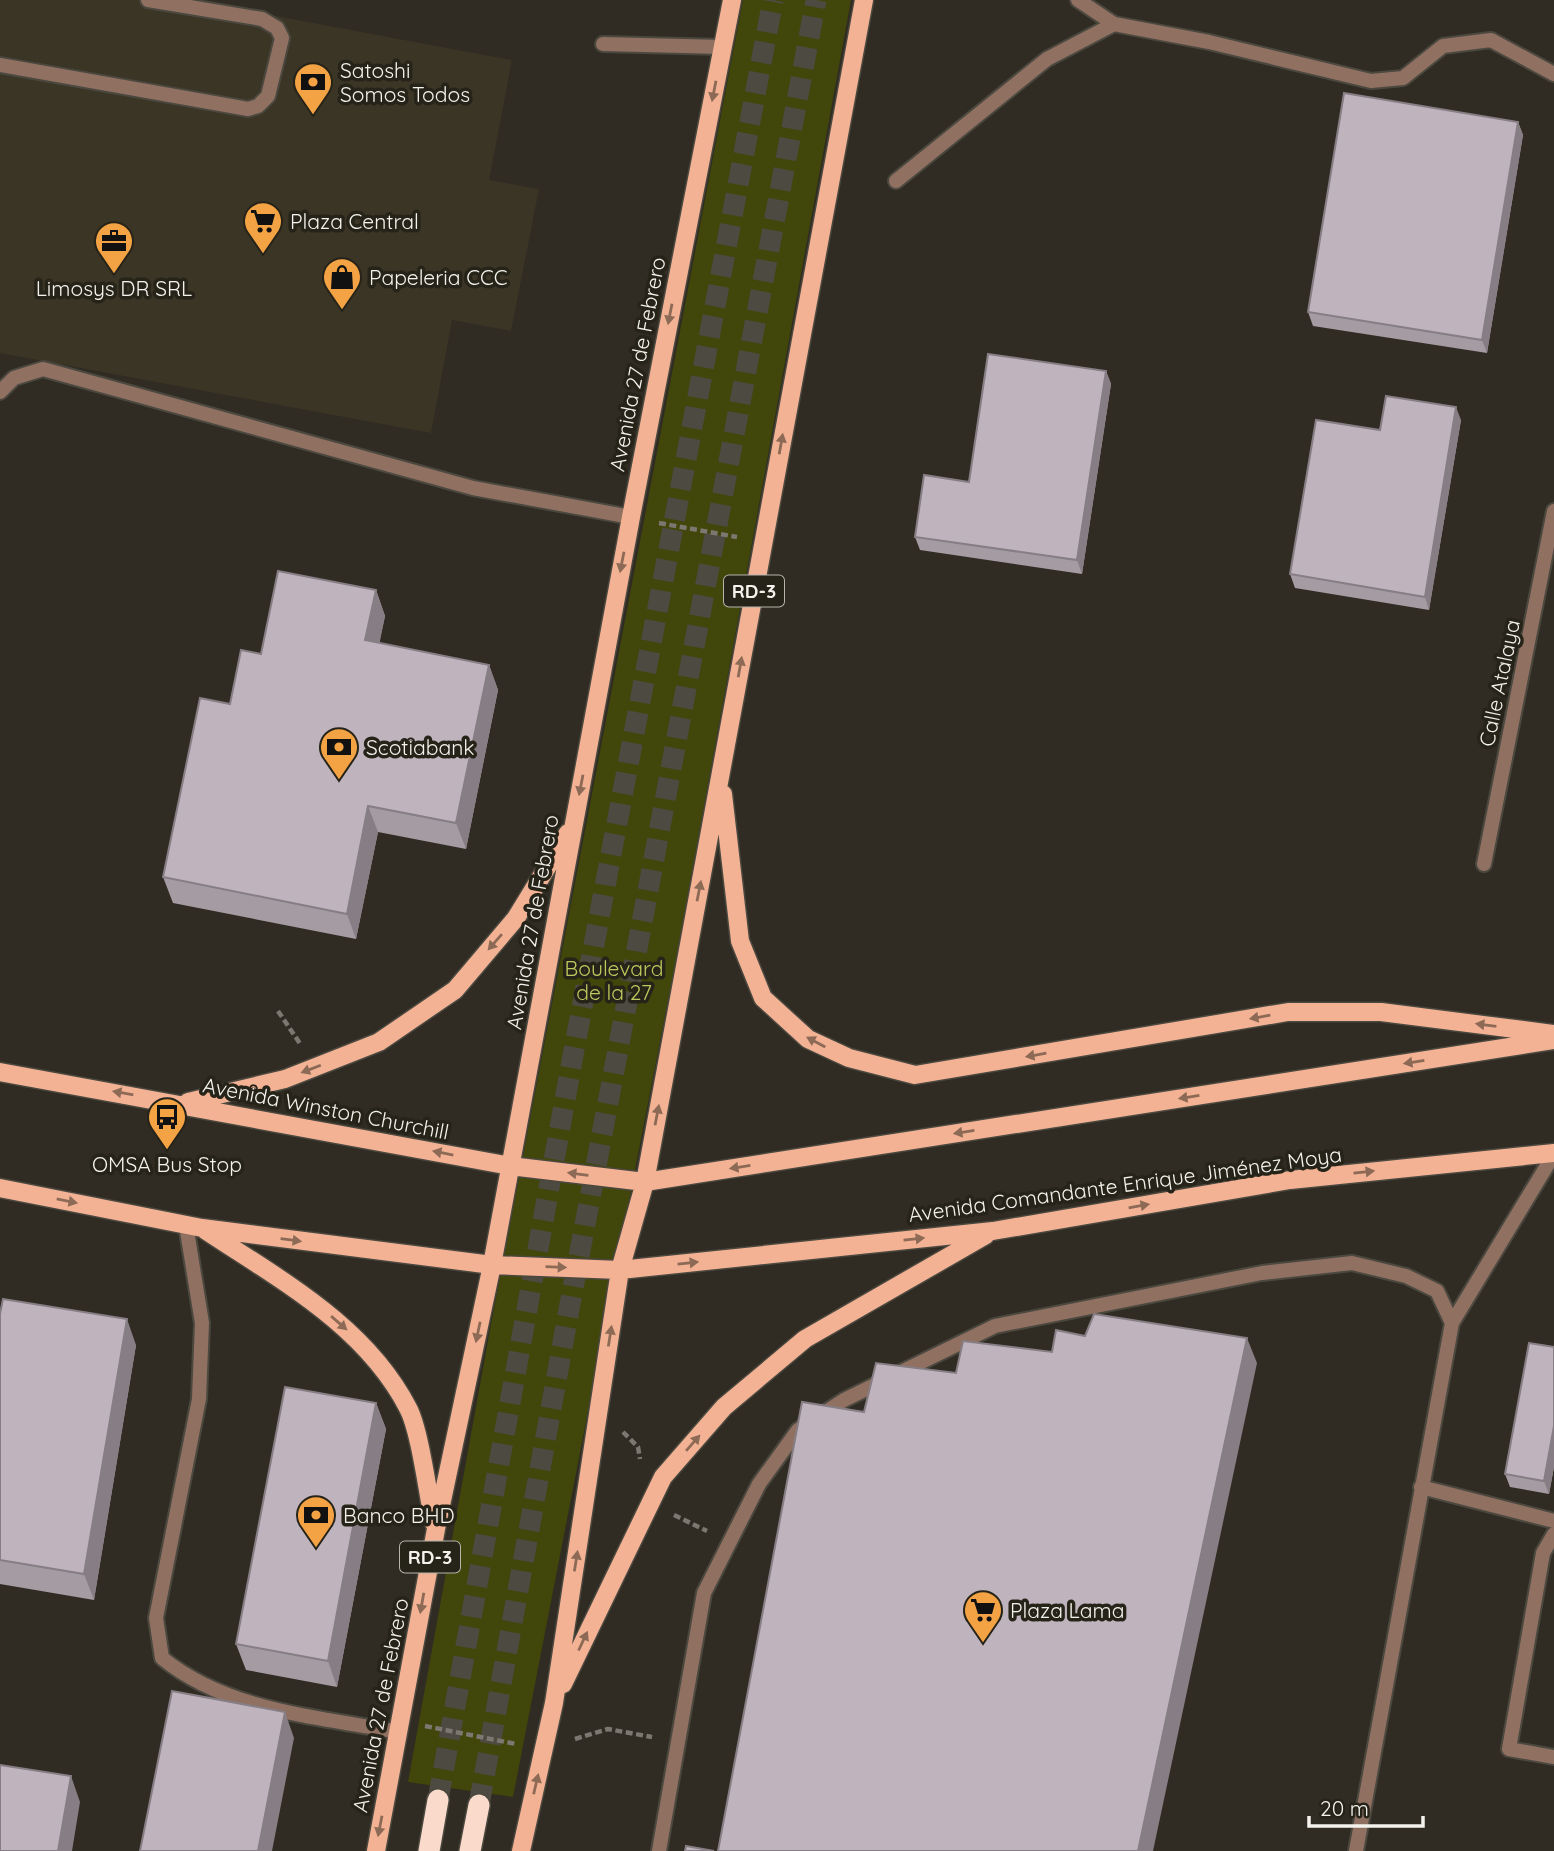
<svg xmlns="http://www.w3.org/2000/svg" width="1554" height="1851" font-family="Quicksand,sans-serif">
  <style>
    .built { fill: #3b3526 }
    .green { fill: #41460a }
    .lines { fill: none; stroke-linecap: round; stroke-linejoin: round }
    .motorway-tunnel { stroke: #4d4a41; stroke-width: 21; stroke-dasharray: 21 10; stroke-linecap: butt }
    .service-casing { stroke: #4b483f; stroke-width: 18 }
    .minor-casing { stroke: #4b483f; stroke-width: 18 }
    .primary-casing { stroke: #4b483f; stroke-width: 21 }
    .motorway-casing { stroke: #4b483f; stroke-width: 24 }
    .path { stroke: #7c7871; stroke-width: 4.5; stroke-dasharray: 7 3.5; stroke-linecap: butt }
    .service { stroke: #907061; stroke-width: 14 }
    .minor { stroke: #907061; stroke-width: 14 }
    .primary { stroke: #f4b294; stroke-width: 18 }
    .motorway { stroke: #fadacb; stroke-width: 21 }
    .wall { fill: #a49ba3 }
    .shaded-wall { fill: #867e84 }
    .building { fill: #bfb4bd; stroke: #867e84; stroke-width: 2 }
    .oneway { fill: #8d6a56 }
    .labels { text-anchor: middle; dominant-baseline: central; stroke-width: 7; stroke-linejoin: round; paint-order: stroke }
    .shield { fill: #262319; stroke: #b6b4ad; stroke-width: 2 }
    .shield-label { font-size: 19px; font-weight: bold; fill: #f4f2ec }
    .poi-label { font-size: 21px; fill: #f4f2ec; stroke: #262319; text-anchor: start }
    .street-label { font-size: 21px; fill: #f4f2ec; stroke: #262319 }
    .park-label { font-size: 21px; fill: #bec95d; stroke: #262319 }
  </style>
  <rect width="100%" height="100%" fill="#302c23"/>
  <path class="built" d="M0,0H190L512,60L489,180L539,189L511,331L452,320L431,433L0,353Z"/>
  <path class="green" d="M743,0H851L677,954L513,1797L408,1782L489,1335Z"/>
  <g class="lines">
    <path class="motorway-tunnel" d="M438,1800L574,1050L773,0
      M479,1805L570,1304L816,0"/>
    <defs>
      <path id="service" d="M603,44L723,47
        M0,65L248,109L258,106L268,96L282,38L277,28L262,19L148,0
        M0,392L14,378L43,369L473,488L631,517
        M186,1225L202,1323L199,1399L156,1618L162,1658C227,1711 318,1717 398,1732
        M1452,1323L1554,1154
        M1421,1487L1554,1521
        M1554,1534L1543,1553L1509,1749L1554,1757
        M659,1851L704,1593L759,1484L798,1430L844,1400L995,1326L1262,1273L1352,1263L1406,1276L1437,1291L1452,1323L1356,1851"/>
      <path id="minor" d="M1078,0L1114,24L1209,42L1371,81L1403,78L1443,46L1491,40L1554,74
        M896,181L1047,59L1114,24
        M1484,864L1554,511"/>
      <path id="primary" d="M723,794L740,941L763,998L808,1039L849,1058L915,1075L1288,1012H1381L1554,1034
        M0,1072L510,1166L645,1182L1554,1040
        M188,1102L285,1079L379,1042L455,990L516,918L568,833
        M0,1188L202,1228L492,1265L620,1270L993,1231L1290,1180L1554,1153
        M205,1230C280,1280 365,1325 408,1408C420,1430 428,1496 434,1523
        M563,1684L663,1477L724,1407L805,1339L986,1235
        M376,1851L436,1529L492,1265L631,517L732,0
        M521,1851L554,1703L620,1270L645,1182L864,0"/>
      <path id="motorway" d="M429,1851L438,1800
        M470,1851L479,1805"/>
    </defs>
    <use href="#service" class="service-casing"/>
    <use href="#minor" class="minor-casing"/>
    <use href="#primary" class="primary-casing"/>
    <use href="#motorway" class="motorway-casing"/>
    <path class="path" d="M659,523L737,537
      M278,1011L301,1045
      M623,1432L638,1447L640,1459
      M674,1515L707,1531
      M425,1726L516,1744
      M575,1739L608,1729L652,1737"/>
    <use href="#service" class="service"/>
    <use href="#minor" class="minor"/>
    <use href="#primary" class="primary"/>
    <use href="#motorway" class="motorway"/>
  </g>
  <path class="wall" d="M1518,122L1523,135L1487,353L1313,326L1308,312Z
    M1106,371L1111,384L1082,574L920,550L915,537L969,482Z
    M1461,420L1429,610L1295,588L1290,574Z
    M376,590L385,616L379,643L489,665L498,690L466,849L378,832L356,939L173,903L163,877L230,704Z
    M0,1314L136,1345L94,1600L0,1584Z
    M1554,1347V1467L1549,1494L1510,1487L1505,1474Z
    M376,1403L386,1429L337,1687L246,1670L236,1644Z"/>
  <path class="shaded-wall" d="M1518,122L1523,135L1487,353L1482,340Z
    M1106,371L1111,384L1082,574L1077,560Z
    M1456,407L1461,420L1429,610L1425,597Z
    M376,590L385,616L375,666L365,640Z
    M489,665L498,690L466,849L456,823Z
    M368,806L378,832L356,939L347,914Z
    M127,1319L136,1345L94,1600L84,1574Z
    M1247,1338L1257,1363L1153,1851H1138Z
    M376,1403L386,1429L337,1687L328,1661Z
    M1554,1426V1467L1549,1494L1544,1481Z
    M285,1712L294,1738L272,1851H258Z
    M71,1776L80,1802L72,1851H58Z"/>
  <path class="building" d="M1344,93L1518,122L1482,340L1308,312Z
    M988,354L1106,371L1077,560L915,537L924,475L969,482Z
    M1386,396L1456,407L1425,597L1290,574L1316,420L1380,430Z
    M278,571L376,590L365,640L489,665L456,823L368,806L347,914L163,877L200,698L230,704L241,650L261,654Z
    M3,1299L127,1319L84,1574L0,1560V1314Z
    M1094,1314L1247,1338L1138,1851H718L802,1402L864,1412L876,1363L956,1373L963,1341L1052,1352L1056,1330L1085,1336Z
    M1529,1343L1554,1347V1426L1544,1481L1505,1474Z
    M285,1387L376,1403L328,1661L236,1644Z
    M172,1691L285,1712L258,1851H140Z
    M0,1765L71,1776L58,1851H0Z
    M686,1846L714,1851H685Z"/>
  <defs><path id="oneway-solid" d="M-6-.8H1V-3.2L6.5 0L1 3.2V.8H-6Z" transform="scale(1.75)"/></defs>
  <g class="oneway">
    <use href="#oneway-solid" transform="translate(714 91) rotate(101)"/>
    <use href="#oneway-solid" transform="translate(670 314) rotate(101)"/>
    <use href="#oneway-solid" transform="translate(781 444) rotate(-80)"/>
    <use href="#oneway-solid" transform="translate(622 562) rotate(101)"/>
    <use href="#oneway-solid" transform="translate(740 667) rotate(-80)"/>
    <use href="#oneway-solid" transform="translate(581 785) rotate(101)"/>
    <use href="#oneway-solid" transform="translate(699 891) rotate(-79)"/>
    <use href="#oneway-solid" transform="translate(495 942) rotate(131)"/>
    <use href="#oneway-solid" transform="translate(1260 1017) rotate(170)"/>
    <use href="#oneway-solid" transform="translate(1486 1025) rotate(-173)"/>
    <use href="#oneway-solid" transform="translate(816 1042) rotate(-152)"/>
    <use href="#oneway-solid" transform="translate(1036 1055) rotate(170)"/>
    <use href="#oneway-solid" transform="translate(1414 1062) rotate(171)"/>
    <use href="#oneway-solid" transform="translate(311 1069) rotate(159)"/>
    <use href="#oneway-solid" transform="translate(123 1093) rotate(-170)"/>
    <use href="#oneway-solid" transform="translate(1189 1097) rotate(171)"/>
    <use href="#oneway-solid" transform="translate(657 1115) rotate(-79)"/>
    <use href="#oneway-solid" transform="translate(964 1132) rotate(171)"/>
    <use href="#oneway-solid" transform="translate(443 1153) rotate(-169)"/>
    <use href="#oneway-solid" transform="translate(740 1167) rotate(171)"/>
    <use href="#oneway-solid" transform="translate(1364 1172) rotate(-6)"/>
    <use href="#oneway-solid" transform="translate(578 1174) rotate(-173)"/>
    <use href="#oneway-solid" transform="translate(67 1201) rotate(11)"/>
    <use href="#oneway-solid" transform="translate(1139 1206) rotate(-10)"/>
    <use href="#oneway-solid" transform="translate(914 1239) rotate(-6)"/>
    <use href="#oneway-solid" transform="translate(291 1240) rotate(7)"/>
    <use href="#oneway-solid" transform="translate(688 1263) rotate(-6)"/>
    <use href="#oneway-solid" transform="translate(556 1267) rotate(2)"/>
    <use href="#oneway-solid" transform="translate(339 1323) rotate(41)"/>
    <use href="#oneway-solid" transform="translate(478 1332) rotate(102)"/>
    <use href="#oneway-solid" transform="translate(610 1336) rotate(-81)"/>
    <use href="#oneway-solid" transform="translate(693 1443) rotate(-49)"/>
    <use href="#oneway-solid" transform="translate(576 1561) rotate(-81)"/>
    <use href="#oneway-solid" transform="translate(422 1603) rotate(100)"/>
    <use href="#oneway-solid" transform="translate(583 1641) rotate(-65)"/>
    <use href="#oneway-solid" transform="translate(536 1784) rotate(-77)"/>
    <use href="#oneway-solid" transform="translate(380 1826) rotate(101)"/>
  </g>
  <defs>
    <symbol id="bank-pin" viewBox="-11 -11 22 30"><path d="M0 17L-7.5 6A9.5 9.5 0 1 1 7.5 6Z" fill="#f4a344" stroke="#262319"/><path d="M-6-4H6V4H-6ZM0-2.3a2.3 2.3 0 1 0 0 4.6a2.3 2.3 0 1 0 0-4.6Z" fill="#111"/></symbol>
    <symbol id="supermarket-pin" viewBox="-11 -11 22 30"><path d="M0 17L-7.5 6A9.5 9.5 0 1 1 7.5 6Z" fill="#f4a344" stroke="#262319"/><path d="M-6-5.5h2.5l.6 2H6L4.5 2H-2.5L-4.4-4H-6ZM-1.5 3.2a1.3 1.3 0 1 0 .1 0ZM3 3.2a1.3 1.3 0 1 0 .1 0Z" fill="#111"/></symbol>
    <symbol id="office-pin" viewBox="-11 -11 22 30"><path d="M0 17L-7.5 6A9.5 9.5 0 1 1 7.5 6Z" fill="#f4a344" stroke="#262319"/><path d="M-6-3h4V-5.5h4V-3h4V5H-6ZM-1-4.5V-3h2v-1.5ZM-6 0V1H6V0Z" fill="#111"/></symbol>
    <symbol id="shop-pin" viewBox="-11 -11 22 30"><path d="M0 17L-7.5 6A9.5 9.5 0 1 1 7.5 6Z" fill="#f4a344" stroke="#262319"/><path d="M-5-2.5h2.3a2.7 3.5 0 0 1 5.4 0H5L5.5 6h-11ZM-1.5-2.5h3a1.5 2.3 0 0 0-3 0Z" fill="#111"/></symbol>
    <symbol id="bus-pin" viewBox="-11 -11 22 30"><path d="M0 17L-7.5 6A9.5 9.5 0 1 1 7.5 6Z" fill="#f4a344" stroke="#262319"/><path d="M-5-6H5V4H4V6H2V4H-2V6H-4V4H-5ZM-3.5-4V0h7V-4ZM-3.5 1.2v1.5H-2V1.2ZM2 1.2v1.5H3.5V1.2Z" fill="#111"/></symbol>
  </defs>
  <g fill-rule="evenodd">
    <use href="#bank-pin" x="291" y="60" width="44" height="60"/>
    <use href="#supermarket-pin" x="241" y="199" width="44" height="60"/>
    <use href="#office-pin" x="92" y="219" width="44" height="60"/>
    <use href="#shop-pin" x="320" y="255" width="44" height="60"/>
    <use href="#bank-pin" x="317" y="725" width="44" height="60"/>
    <use href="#bus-pin" x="145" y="1095" width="44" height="60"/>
    <use href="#bank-pin" x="294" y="1493" width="44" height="60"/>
    <use href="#supermarket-pin" x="961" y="1588" width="44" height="60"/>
  </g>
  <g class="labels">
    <g class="shield">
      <rect x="724" y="575.5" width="60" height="31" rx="5"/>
      <rect x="400" y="1541.5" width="60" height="31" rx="5"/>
    </g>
    <g class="shield-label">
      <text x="754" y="591">RD-3</text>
      <text x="430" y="1557">RD-3</text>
    </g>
    <g class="poi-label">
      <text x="340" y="70">Satoshi<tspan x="340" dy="24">Somos Todos</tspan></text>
      <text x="290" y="221">Plaza Central</text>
      <text x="369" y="277">Papeleria CCC</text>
      <text x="114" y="288" text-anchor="middle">Limosys DR SRL</text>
      <text x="366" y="747">Scotiabank</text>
      <text x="167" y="1164" text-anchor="middle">OMSA Bus Stop</text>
      <text x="343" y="1515">Banco BHD</text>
      <text x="1010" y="1610">Plaza Lama</text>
    </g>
    <g class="street-label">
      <text transform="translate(637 364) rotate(-79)">Avenida 27 de Febrero</text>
      <text transform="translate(1499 683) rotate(-78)">Calle Atalaya</text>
      <text transform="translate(532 922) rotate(-80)">Avenida 27 de Febrero</text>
      <text transform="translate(326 1108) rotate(11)">Avenida Winston Churchill</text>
      <text transform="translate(1125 1184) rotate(-8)">Avenida Comandante Enrique Jiménez Moya</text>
      <text transform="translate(380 1705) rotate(-79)">Avenida 27 de Febrero</text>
    </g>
    <g class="park-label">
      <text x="614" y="968">Boulevard<tspan x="614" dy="24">de la 27</tspan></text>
    </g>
  </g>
  <path d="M1309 1816v10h114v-10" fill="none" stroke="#f4f2ec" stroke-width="3.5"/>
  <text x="1320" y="1816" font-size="21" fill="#f4f2ec" stroke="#262319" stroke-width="5" paint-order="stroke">20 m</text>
</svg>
